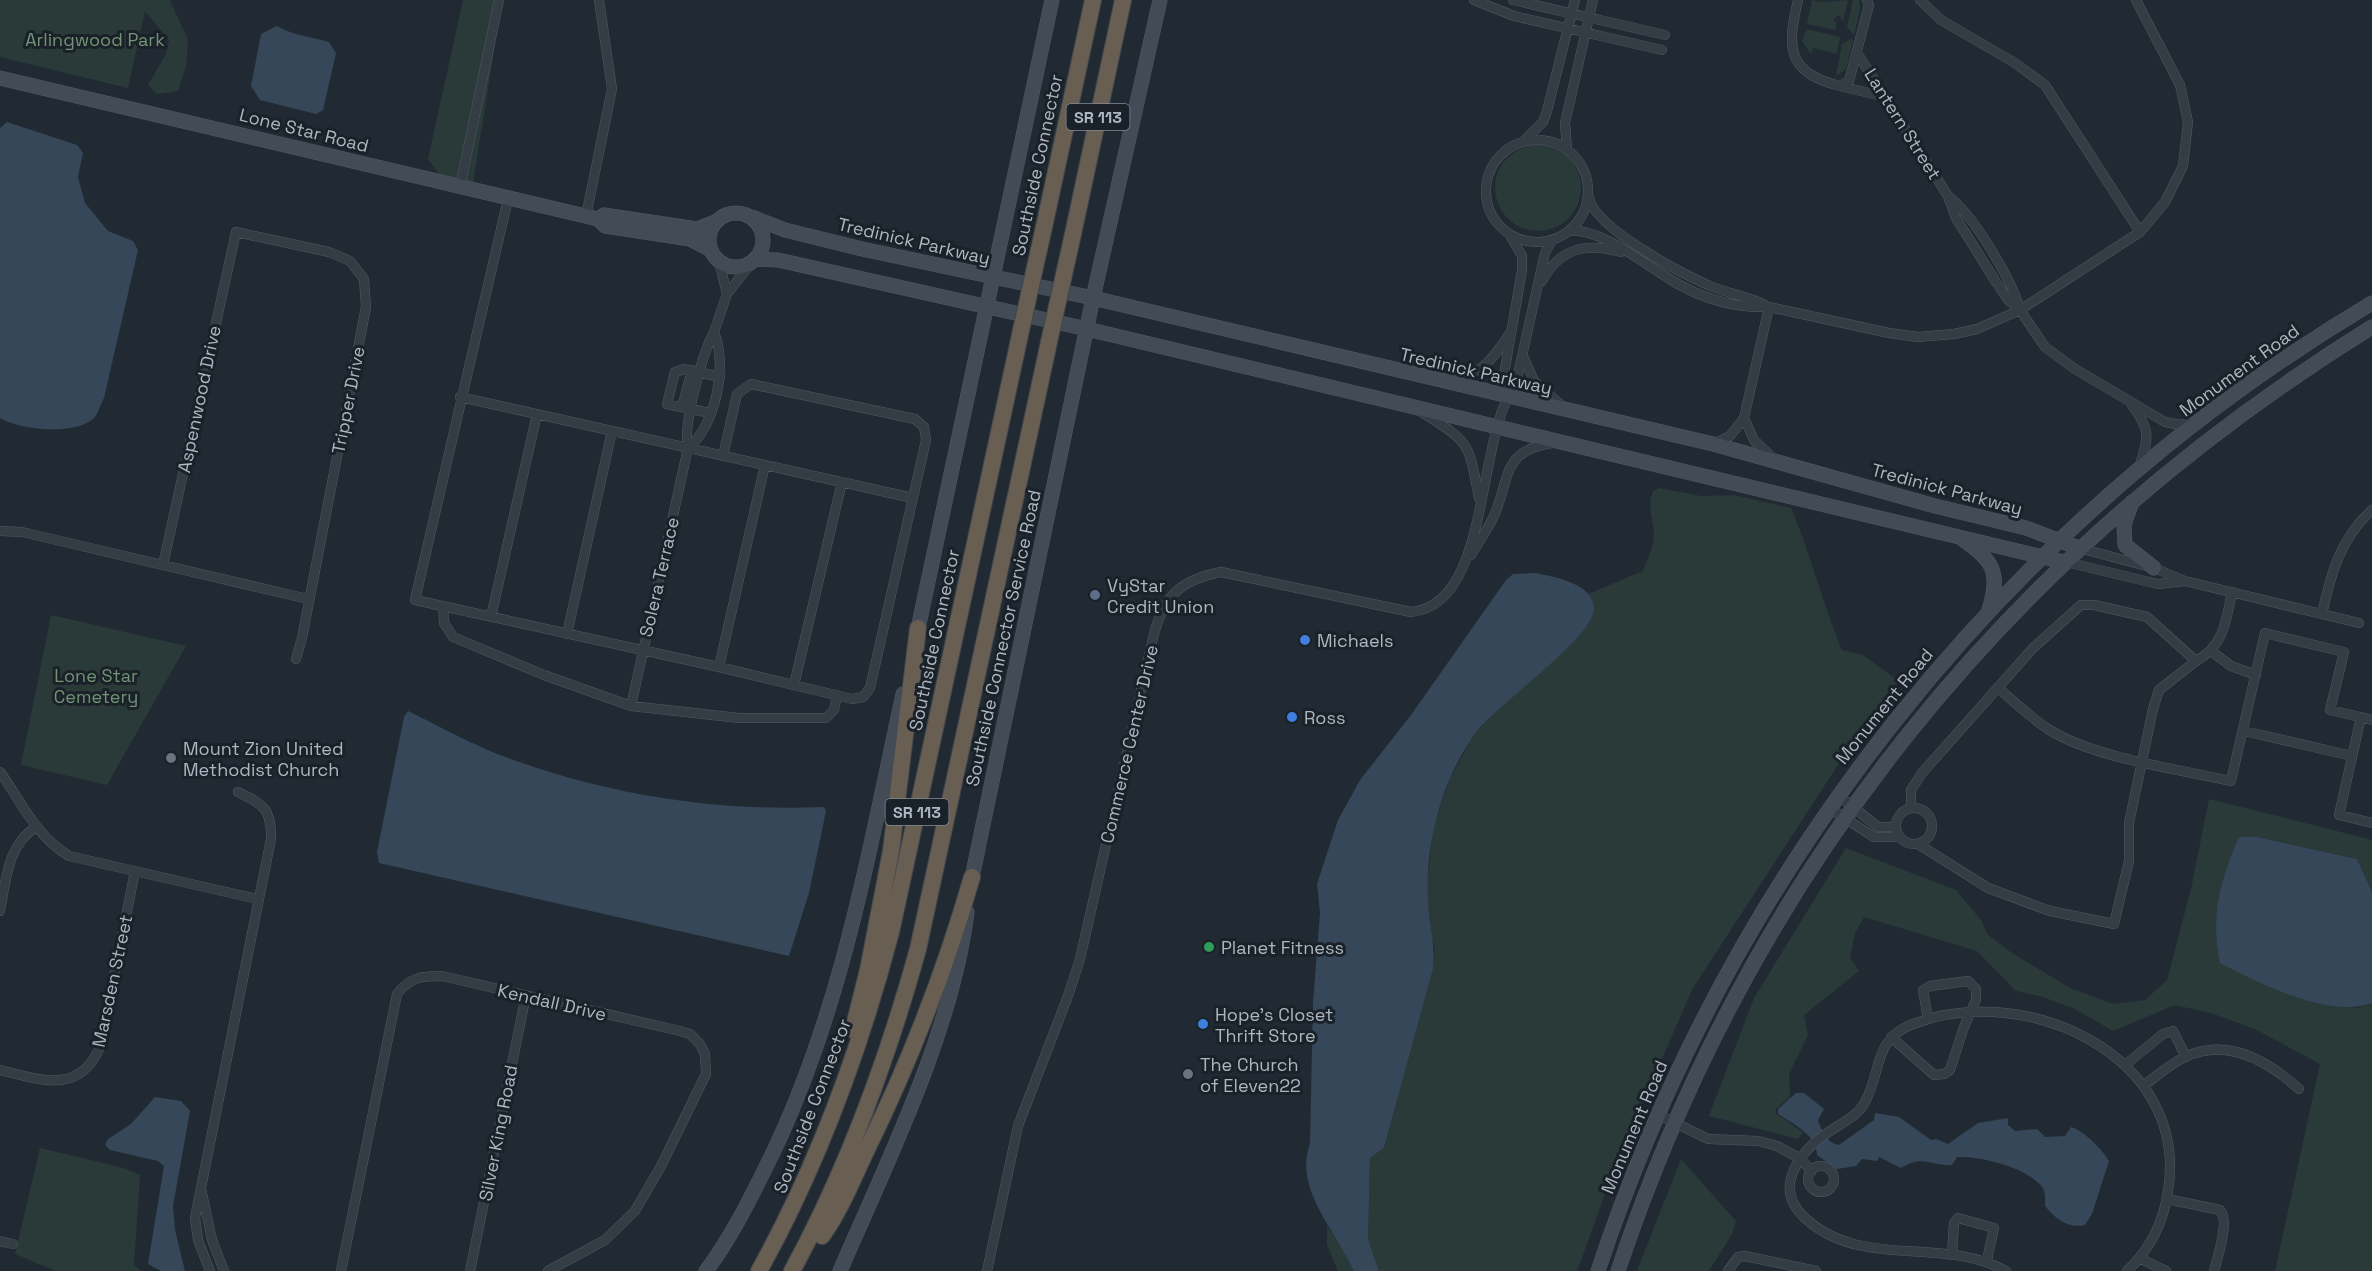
<svg xmlns="http://www.w3.org/2000/svg" width="2372" height="1271" font-family="'Space Grotesk',sans-serif">
  <style>
    .green { fill: #293a39 }
    .water { fill: #364759 }
    .lines { fill: none; stroke-linecap: round; stroke-linejoin: round }
    .street-casing { stroke: #515a62; stroke-width: 10 }
    .secondary-casing { stroke: #515a62; stroke-width: 15 }
    .highway-casing { stroke: #3f474e; stroke-width: 18 }
    .street { stroke: #343c44; stroke-width: 9 }
    .secondary { stroke: #424b56; stroke-width: 14 }
    .highway { stroke: #695e52; stroke-width: 16 }
    .highway-bridge-casing { stroke: #3f474e; stroke-width: 18; stroke-linecap: butt }
    .highway-bridge { stroke: #695e52; stroke-width: 16 }
    .service-dot { fill: #5c6f8a; stroke: #1a2128; stroke-width: 2 }
    .shop-dot { fill: #3f7fe0; stroke: #1a2128; stroke-width: 2 }
    .worship-dot { fill: #6b7280; stroke: #1a2128; stroke-width: 2 }
    .leisure-dot { fill: #2e9e5b; stroke: #1a2128; stroke-width: 2 }
    .labels { text-anchor: middle; dominant-baseline: central; stroke-width: 6; stroke-linejoin: round; paint-order: stroke }
    .shield { fill: #1a2128; stroke: #828a93; stroke-width: 1.5 }
    .shield-label { font-size: 16px; font-weight: bold; fill: #aeb7c1 }
    .park-label { font-size: 18px; fill: #709475; stroke: #1a2128 }
    .street-label { font-size: 18px; fill: #aeb7c1; stroke: #1a2128 }
    .poi-label { font-size: 18px; fill: #aeb7c1; stroke: #1a2128; text-anchor: start }
  </style>
  <rect width="100%" height="100%" fill="#212a33"/>
  <path class="green" d="M0,0H170L188,40L186,66L178,91L157,94L148,85L166,54L169,40L145,11L128,88L0,57Z
    M463,0H502L473,183L439,174L428,159Z
    M1812,0L1820,2L1848,0L1843,22L1839,15L1833,19L1837,24L1835,30L1807,24Z
    M1853,0H1859L1860,9L1854,35L1847,27Z
    M1807,29L1840,37L1837,54L1813,48L1811,54L1802,41Z
    M1851,39L1853,40L1846,69L1836,76L1842,44Z
    M1495 188a43 43 0 1 1 86 0a43 43 0 1 1-86 0Z
    M1659,488L1701,496L1734,495L1791,508C1811,554 1822,603 1842,650L1863,655L1900,682L1862,728L1693,988L1617,1161L1577,1271H1379L1368,1239L1370,1158L1384,1148L1433,969L1435,949L1429,928L1427,886L1433,826L1450,779L1472,737L1594,606L1588,594L1643,571C1646,562 1651,552 1653,543C1657,522 1645,513 1653,491Z
    M51,615L186,646L107,785L21,765Z
    M2209,799L2372,840V892L2357,859L2257,837H2239L2321,1003L2357,1008L2372,1003V1271H2275L2320,1064L2257,1030L2214,1014L2175,1005L2113,1031L2075,1009L2040,996L2016,991L1977,951L1864,917L1855,933L1850,958L1859,971L1804,1015L1808,1035L1789,1074L1790,1097L1776,1109V1114L1803,1132L1798,1139L1709,1116L1754,998L1846,848L1956,890L1981,920L1987,934L2009,951L2070,988L2113,1004L2145,1000L2167,980L2191,889Z
    M40,1148L124,1168L140,1175L134,1265L141,1271H56L15,1254Z
    M1681,1159L1736,1221L1732,1234L1709,1271H1637Z
    M1327,1226L1344,1250L1354,1271H1338L1327,1245Z"/>
  <path class="water" d="M277,26C291,35 312,37 329,42L336,53L323,110L316,114L260,100L251,86L261,34Z
    M7,122L77,145L83,153L78,177L85,203L108,231L133,241L138,250L104,398C101,403 98,414 94,418C75,436 20,430 0,418V128Z
    M1536,573C1554,577 1593,583 1594,608C1595,638 1493,706 1472,738C1440,786 1425,845 1428,902C1429,925 1436,946 1433,969L1384,1148L1370,1158L1368,1239L1379,1271H1354C1337,1233 1293,1188 1310,1144L1313,1003L1320,913L1317,884L1338,820L1360,780L1411,715L1506,580L1513,574Z
    M408,711C435,724 462,739 490,751C596,793 710,812 824,807L826,811L809,893L789,956L379,863L377,852L404,717Z
    M2239,837H2257L2357,859L2372,892V1003C2330,1019 2258,983 2220,963C2210,916 2220,881 2239,837Z
    M1796,1093H1804L1824,1109L1818,1120C1821,1130 1827,1143 1839,1145L1874,1120L1875,1113L1899,1117L1931,1140L1936,1139L1948,1144L1978,1123L2008,1118V1125L2015,1131L2037,1129L2045,1137L2065,1136L2071,1127C2083,1130 2103,1150 2109,1161L2092,1214L2085,1225C2067,1229 2055,1218 2045,1206C2045,1199 2046,1192 2042,1187C2027,1167 1980,1156 1957,1157L1952,1165C1931,1166 1923,1154 1901,1168L1879,1157L1877,1161L1862,1159L1856,1166L1837,1169L1817,1155C1817,1135 1792,1123 1778,1114V1109Z
    M155,1097L181,1101L190,1111L173,1206L175,1230L185,1271H161L148,1264L164,1166L158,1161L110,1150L105,1145L108,1139L131,1124Z"/>
  <g class="lines">
    <defs>
      <path id="street" d="M1474,0L1514,16L1662,50
        M1513,0L1665,35
        M1798,0C1787,47 1786,73 1840,86L1849,81L1869,5L1867,0
        M1920,0L1941,20L2015,63L2045,85L2140,232
        M1857,53L1948,196C1973,214 2012,280 2020,310
        M1840,86L1886,97
        M1525,140L1543,122L1547,111L1575,0
        M1486 191a51 51 0 1 1 102 0a51 51 0 1 1-102 0Z
        M1567,149L1565,123L1593,0
        M460,187L499,0
        M1948,196L1956,218L1996,282L2009,301L2020,310L2045,347L2075,369L2165,422L2180,425L2199,421
        M1589,198C1596,229 1681,273 1710,286C1729,294 1749,296 1767,306
        M508,199L415,600L719,667L852,699L863,697L870,688L926,440L924,427L915,419L751,384L737,394L723,456
        M586,216L612,89L599,0
        M1569,231C1602,227 1650,269 1680,285C1707,300 1738,308 1769,307L1889,333L1918,337L1954,334L1977,329L2020,310L2140,232L2165,202L2183,166L2188,122L2180,85L2136,0
        M719,261L727,294
        M1542,281C1560,248 1586,242 1621,252
        M714,332C728,366 716,425 688,448C682,427 703,352 714,332Z
        M714,332L727,294L752,262
        M1523,356L1534,381L1563,407
        M1454,381C1481,374 1495,357 1510,333
        M460,397L913,498
        M1505,397L1503,380L1522,270V256L1510,235
        M2132,405C2152,432 2148,438 2139,468
        M682,407L692,370
        M1420,411C1470,443 1468,440 1479,498
        M710,413L667,404L675,372L684,369L720,377
        M1744,418L1754,440L1774,459
        M1713,444L1730,436L1744,418L1769,307
        M0,531L22,532L308,599
        M2079,548L2154,568L2185,581L2359,623
        M1471,555C1478,543 1487,530 1493,518C1511,479 1500,451 1552,443
        M2066,562L2158,584L2185,581
        M163,565L236,232L329,252L350,261L364,279L366,307L302,638L296,659
        M443,606L444,623L453,637L544,675L631,706L739,718H826L834,710L837,696
        M2322,614C2331,574 2340,538 2372,510
        M491,617L537,414
        M567,634L612,431
        M2211,651L2231,666L2256,675
        M2196,661C2224,646 2226,621 2232,592
        M719,667L765,465
        M794,685L842,482
        M1998,688C2014,702 2030,717 2048,729C2093,758 2178,769 2231,781L2265,633L2344,652L2330,710L2372,720
        M631,706L688,448
        M2361,717L2339,815L2372,823
        M2244,731L2352,756
        M0,772C22,803 36,836 69,856L257,899
        M1838,795L1878,827H1895
        M1896 826a18 18 0 1 1 36 0a18 18 0 1 1-36 0Z
        M1829,808L1874,837H1899
        M1911,808V790L1922,773L2033,648L2081,605H2094L2147,617L2196,661L2159,690L2153,709L2129,823V861L2114,924L2050,911L1988,888L1918,844
        M0,911C6,881 7,845 36,827
        M1891,1037L1934,1075L1944,1074L1950,1070L1964,1027L1976,1000V989L1968,981L1930,986L1923,990L1928,1019
        M2125,1065L2163,1034L2173,1031L2186,1057
        M0,1070C41,1080 79,1095 100,1047L135,871
        M2143,1086C2157,1076 2170,1064 2185,1057C2227,1037 2268,1061 2299,1089
        M1657,1114L1708,1139L1758,1141L1777,1146L1799,1158L1812,1171
        M1808 1179a13 13 0 1 1 26 0a13 13 0 1 1-26 0Z
        M202,1193L212,1240L224,1271
        M2167,1199L2220,1210C2230,1220 2218,1256 2214,1271
        M0,1241L13,1244
        M1952,1254L1954,1223L1958,1218L1994,1228L1987,1260
        M2141,1259L2166,1271
        M210,1271L198,1240L195,1218L271,839C272,809 263,804 238,792
        M341,1271L397,994C410,977 422,976 442,976L680,1031L690,1034L700,1044L705,1054L706,1074L661,1166L635,1211L605,1240L548,1271
        M470,1271L526,995
        M987,1271L1018,1126L1068,996L1080,959L1153,638C1163,597 1179,580 1221,572L1411,612C1492,605 1475,437 1516,383L1545,253L1552,240
        M1728,1271L1738,1257L1745,1256L1816,1271
        M2006,1271C1943,1236 1861,1270 1805,1218C1771,1187 1801,1150 1830,1131C1842,1123 1858,1116 1865,1102C1882,1071 1873,1039 1913,1024C2025,981 2190,1055 2168,1191C2164,1221 2150,1250 2127,1271"/>
      <path id="secondary" d="M0,78L598,219
        M709 240a27 27 0 1 1 54 0a27 27 0 1 1-54 0Z
        M752,217L785,230L862,249L1093,298L1713,444L1935,506L2026,528L2079,548
        M711,250L690,239L605,226L598,219L604,215L697,229L715,222
        M756,259L778,260L1087,329L2064,562
        M2132,502L2124,525L2125,545L2154,568
        M1962,539C1993,561 2001,571 1989,610
        M916,638L1052,0
        M970,887L1093,298L1160,0
        M706,1271C730,1239 747,1205 765,1169C840,1020 868,856 903,694
        M840,1271C888,1160 952,1032 967,912
        M1598,1271C1732,867 2006,521 2372,303
        M1618,1271C1753,867 2012,550 2372,327"/>
      <path id="highway" d="M1044,227L1093,0
        M1073,234L1123,0
        M853,1030L868,970L891,851L918,628
        M822,1236C841,1210 854,1176 868,1147C911,1059 945,971 972,877
        M759,1271C819,1163 860,1050 891,932L1020,335
        M792,1271C848,1168 887,1061 918,949L1049,342"/>
    </defs>
    <use href="#street" class="street-casing"/>
    <use href="#secondary" class="secondary-casing"/>
    <use href="#highway" class="highway-casing"/>
    <use href="#street" class="street"/>
    <use href="#secondary" class="secondary"/>
    <use href="#highway" class="highway"/>
    <defs>
      <path id="highway-bridge" d="M1020,335L1044,227
        M1049,342L1073,234"/>
    </defs>
    <use href="#highway-bridge" class="highway-bridge-casing"/>
    <use href="#highway-bridge" class="highway-bridge"/>
  </g>
  <circle class="service-dot" cx="1095" cy="595" r="6"/>
  <g class="shop-dot">
    <circle cx="1305" cy="640" r="6"/>
    <circle cx="1292" cy="717" r="6"/>
    <circle cx="1203" cy="1024" r="6"/>
  </g>
  <g class="worship-dot">
    <circle cx="171" cy="758" r="6"/>
    <circle cx="1188" cy="1074" r="6"/>
  </g>
  <circle class="leisure-dot" cx="1209" cy="947" r="6"/>
  <g class="labels">
    <g class="shield">
      <rect x="1066.5" y="104" width="63" height="26" rx="4.5"/>
      <rect x="885.5" y="799" width="63" height="26" rx="4.5"/>
    </g>
    <g class="shield-label">
      <text x="1098" y="117">SR 113</text>
      <text x="917" y="812">SR 113</text>
    </g>
    <g class="park-label">
      <text x="95" y="39">Arlingwood Park</text>
      <text x="96" y="675">Lone Star<tspan x="96" dy="21">Cemetery</tspan></text>
    </g>
    <g class="street-label">
      <text transform="translate(1903 124) rotate(58)">Lantern Street</text>
      <text transform="translate(304 130) rotate(14)">Lone Star Road</text>
      <text transform="translate(1037 165) rotate(-78)">Southside Connector</text>
      <text transform="translate(914 241) rotate(13)">Tredinick Parkway</text>
      <text transform="translate(2239 370) rotate(-36)">Monument Road</text>
      <text transform="translate(1476 371) rotate(13)">Tredinick Parkway</text>
      <text transform="translate(199 399) rotate(-78)">Aspenwood Drive</text>
      <text transform="translate(348 400) rotate(-79)">Tripper Drive</text>
      <text transform="translate(1947 489) rotate(15)">Tredinick Parkway</text>
      <text transform="translate(659 577) rotate(-77)">Solera Terrace</text>
      <text transform="translate(1003 638) rotate(-78)">Southside Connector Service Road</text>
      <text transform="translate(934 640) rotate(-78)">Southside Connector</text>
      <text transform="translate(1884 706) rotate(-51)">Monument Road</text>
      <text transform="translate(1129 744) rotate(-77)">Commerce Center Drive</text>
      <text transform="translate(112 981) rotate(-78)">Marsden Street</text>
      <text transform="translate(552 1002) rotate(13)">Kendall Drive</text>
      <text transform="translate(812 1106) rotate(-69)">Southside Connector</text>
      <text transform="translate(1634 1127) rotate(-67)">Monument Road</text>
      <text transform="translate(498 1133) rotate(-79)">Silver King Road</text>
    </g>
    <g class="poi-label">
      <text x="1107" y="585">VyStar<tspan x="1107" dy="21">Credit Union</tspan></text>
      <text x="1317" y="640">Michaels</text>
      <text x="1304" y="717">Ross</text>
      <text x="183" y="748">Mount Zion United<tspan x="183" dy="21">Methodist Church</tspan></text>
      <text x="1221" y="947">Planet Fitness</text>
      <text x="1215" y="1014">Hope's Closet<tspan x="1215" dy="21">Thrift Store</tspan></text>
      <text x="1200" y="1064">The Church<tspan x="1200" dy="21">of Eleven22</tspan></text>
    </g>
  </g>
</svg>
